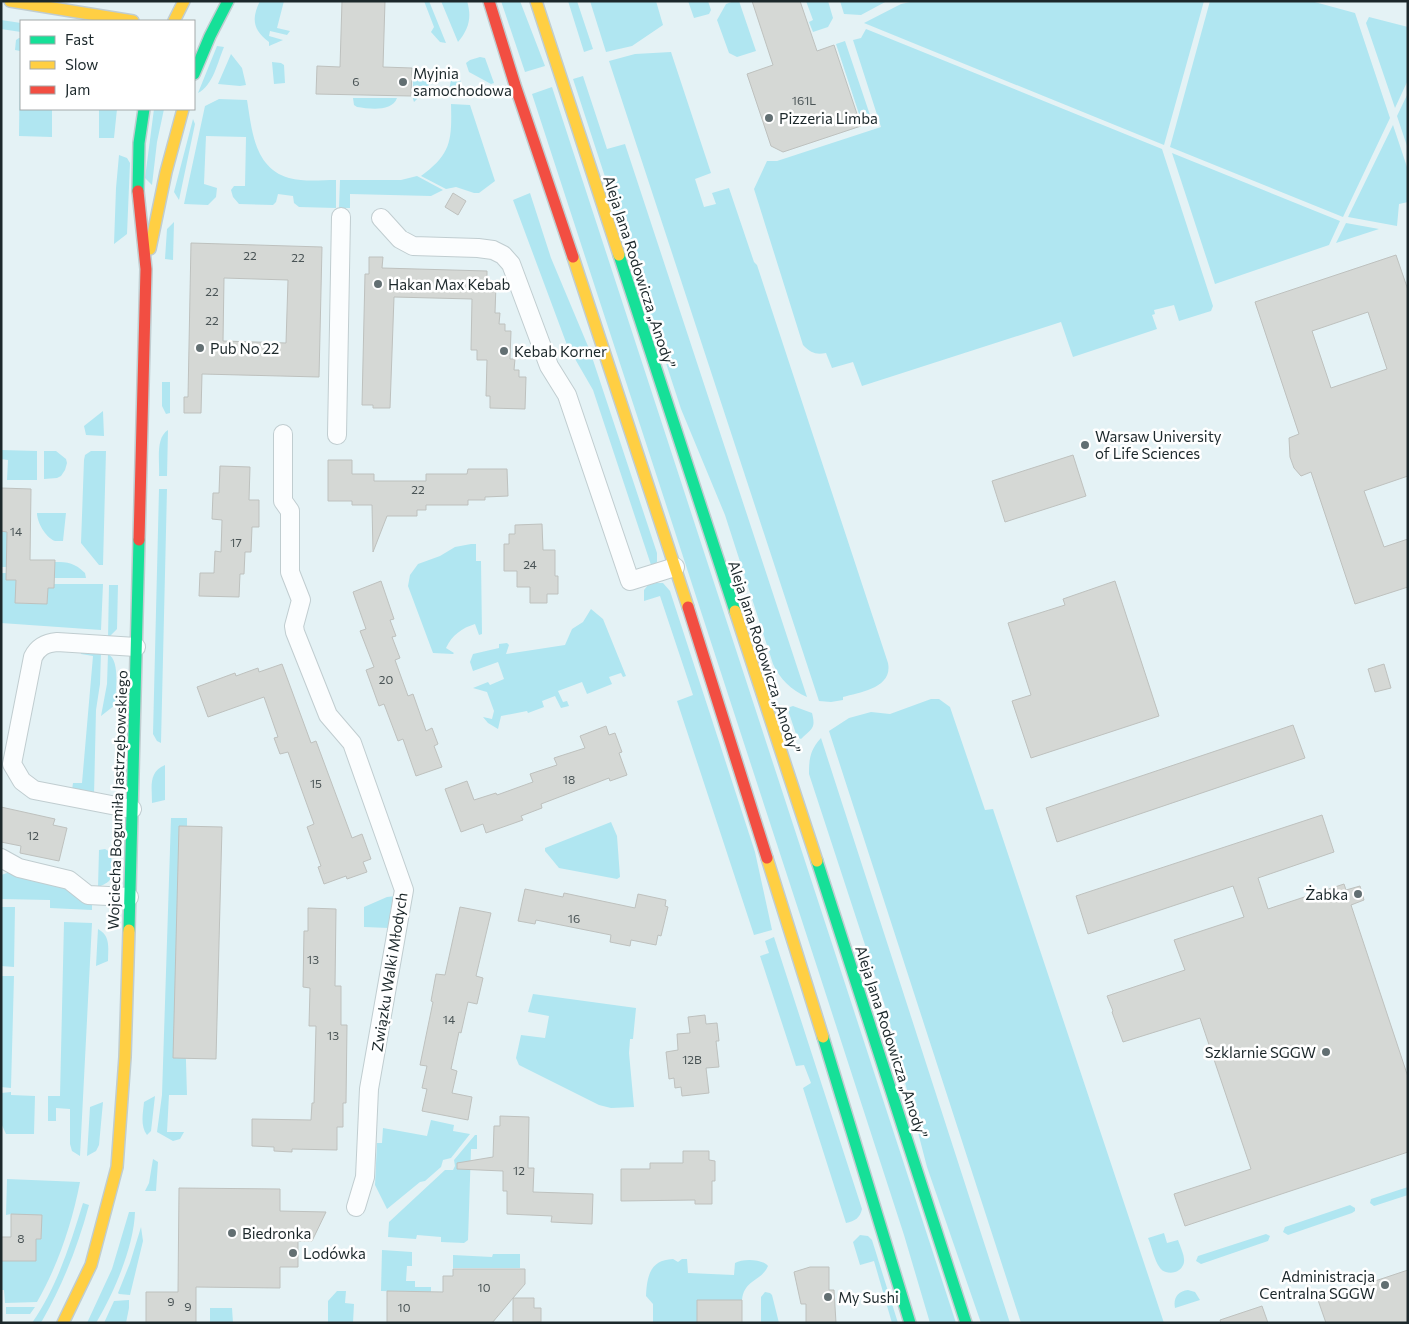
<svg xmlns="http://www.w3.org/2000/svg" width="1409" height="1324" font-family="Commissioner,sans-serif">
  <style>
    .green { fill: #b0e6f1 }
    .building { fill: #d5d8d5; stroke: #bec1be; fill-rule: evenodd }
    .lines { fill: none; stroke-linecap: round; stroke-linejoin: round }
    .street-casing { stroke: #c0cdd0; stroke-width: 20 }
    .fast-casing { stroke: #c0cdd0; stroke-width: 14 }
    .slow-casing { stroke: #c0cdd0; stroke-width: 14 }
    .jam-casing { stroke: #c0cdd0; stroke-width: 14 }
    .street { stroke: #fbfdfe; stroke-width: 18 }
    .fast { stroke: #16e098; stroke-width: 11 }
    .slow { stroke: #ffcf43; stroke-width: 11 }
    .jam { stroke: #f24e42; stroke-width: 11 }
    .poi-dot { fill: #626f72; stroke: #fff; stroke-width: 2 }
    .labels { text-anchor: middle; dominant-baseline: central; stroke-width: 5; stroke-linejoin: round; paint-order: stroke }
    .number-label { font-size: 12px; fill: #4a5456 }
    .poi-label { font-size: 15px; fill: #1c282b; stroke: #fff; text-anchor: start }
    .street-label { font-size: 15px; fill: #1c282b; stroke: #fff }
  </style>
  <rect width="100%" height="100%" fill="#e4f2f5"/>
  <path class="green" d="M260,1H284L277,28L290,31L287,35L270,31L269,36L283,40L269,46V42C253,30 251,19 260,1Z
    M424,1H429L446,43L440,42L431,32L434,27Z
    M441,1H467C472,17 469,29 458,42Z
    M501,1H520L545,66L525,72Z
    M568,1H577L593,49L584,52Z
    M590,1H656L663,25L632,46L606,52Z
    M688,1H708L711,10L709,14L694,18Z
    M734,1H739L756,51L737,57L729,53L717,20L726,4Z
    M806,1H828L833,18L828,27L813,32L809,22L813,20Z
    M840,1H887L861,15L844,14Z
    M915,1H1204L1164,145L864,23L901,4Z
    M1210,1H1311L1355,13L1390,118L1343,217L1170,147Z
    M1369,17L1408,27V80L1395,108L1366,23Z
    M1,20L21,23V32L1,29Z
    M866,29L1162,149L1213,306L1211,311L1179,321L1174,305L1154,310L1155,314L1152,315L1157,329L1073,357L1061,322L862,386L853,362L832,368L826,353C816,355 811,353 803,345L754,189L767,161H777L881,127L853,40L861,38Z
    M19,38H21V109H52V137L19,136L20,51L15,50L16,40Z
    M845,41L871,118L868,124L863,126L836,44Z
    M217,46L224,47C218,61 213,86 198,93Z
    M671,52L711,173L695,179L704,207L716,204L712,193L729,188L754,262L757,265L888,663C893,688 860,692 843,697V700L831,702L819,701L609,61L635,54Z
    M231,54L242,68L246,85L240,86L218,84Z
    M480,57L485,58L494,83L491,84L469,72L466,63L470,60Z
    M272,62L281,63L284,65L285,83L274,84Z
    M457,72L463,88L462,93L448,96L451,80Z
    M583,76L607,149L625,144L807,697C791,690 780,679 773,664L725,515L681,409L573,79Z
    M413,77L429,78V95H421L414,102L413,99Z
    M552,87L956,1323H930L904,1235L819,973L532,94Z
    M1408,93V149L1397,116Z
    M353,98H397C392,112 370,109 357,107L354,105Z
    M219,99L247,100C252,130 254,168 289,178C304,182 321,180 336,180V208L299,207L294,203L293,196L278,194L276,202L273,205L239,204L233,197L231,190L234,186H245L246,137L206,136L204,184L217,188L216,197L208,205L184,204L205,106Z
    M451,104L470,105L495,181L479,193H474L456,187L446,189L421,176C451,154 452,141 451,104Z
    M99,109H117L114,138H99Z
    M154,109H164L157,142L152,185L145,178Z
    M193,119L195,124L179,200L174,192Z
    M1393,125L1408,170V202L1399,204L1397,226L1348,217Z
    M1172,153L1340,221L1329,245L1215,284Z
    M119,155L127,158L130,163L127,234L114,244L116,188Z
    M417,176L443,190L431,196L350,194V208H339L340,180H401Z
    M530,193L551,258L590,351L657,553V562L652,568L593,390L567,345L513,200Z
    M174,222L173,260L165,259L167,229Z
    M1346,223L1379,229L1336,243Z
    M162,382H170V413L166,414L162,406Z
    M103,411L104,436L86,435L84,426Z
    M168,430L167,476H159C160,462 155,438 168,430Z
    M1,450L37,451V480H7L8,460L1,459Z
    M44,451H56L66,459L67,463L65,470L61,476L57,478L44,479Z
    M91,451H106L103,565H99L81,543L84,460L85,455Z
    M159,489H167L161,743L157,741L153,734Z
    M37,513H66L63,541C62,541 56,541 55,541C45,537 37,522 37,513Z
    M1,531L7,532V567H1Z
    M471,544H476V561H481L482,634L479,635L475,624C462,628 452,635 446,648L454,653L453,654L433,653L408,586L410,575L418,564L440,556L455,547Z
    M55,562C68,562 75,563 85,573L86,578H54Z
    M1,573H6V580H22L16,586V603L47,604L48,588L54,587V584H103L101,630L1,623Z
    M656,583H663L670,591L755,852L772,930L754,935L677,701L693,695L660,596L644,601V590L648,585Z
    M109,585H118L117,629L108,638Z
    M591,609L603,619L626,676L623,677L621,673L609,677L612,684L587,694L582,682L558,691L563,702L567,701L569,706L561,708L555,696L542,701L544,707L528,713L527,711L501,716L498,729L488,723L483,717L492,719L494,711L487,692L473,688L488,682L490,685L504,679L498,662L473,671L470,662L473,654L499,648V644L507,643L509,645L506,654L565,645L572,629L583,622Z
    M81,651L101,652L100,684L96,710L94,796L72,790L73,783H82L93,656L81,654Z
    M108,654C121,661 115,692 115,705L101,716L107,684Z
    M931,699H939L950,707L985,810L993,809L998,824L1164,1323H1021L829,731L849,718L871,712L890,714Z
    M793,706L812,713C816,729 812,728 801,739L797,737L788,710L790,707Z
    M821,738L1010,1323H981L927,1167L886,1009L809,774C809,759 810,750 821,738Z
    M165,765V800L152,803C152,787 148,772 165,765Z
    M171,818H187V826H179L187,1095H169L167,1132H184L180,1139L173,1141L157,1132L162,1095Z
    M611,822L617,836L620,877L617,879L559,868L545,851V848Z
    M105,849L110,852C112,858 114,876 109,881C107,883 101,886 98,887L99,850Z
    M10,872L53,880L92,902V910L50,908V900L1,899V875Z
    M396,896L389,928L364,927V907L387,897Z
    M1,907H15L14,967L1,966Z
    M64,922L92,923L80,1156L72,1151L70,1144V1109L56,1108V1121H48V1096H60Z
    M98,929C111,936 108,948 108,961L96,966Z
    M774,937L862,1209C860,1218 855,1221 846,1223L803,1088L811,1083L804,1065L796,1066L760,956L769,953L765,941Z
    M1,976H14L11,1088L1,1087Z
    M533,994L636,1008L633,1039H630L629,1053L634,1107L611,1108L599,1105L519,1065L516,1058L521,1035L545,1038L549,1016L528,1012Z
    M11,1092V1095L35,1096L34,1134H6L1,1123V1093Z
    M155,1096L151,1131L147,1135C140,1126 143,1113 144,1102Z
    M103,1102L99,1145L96,1151L87,1156L90,1107Z
    M431,1120L454,1125L453,1131L470,1134L451,1158L443,1160L441,1167L425,1181L420,1182L387,1209L375,1185L377,1143H382L383,1128L427,1136Z
    M475,1135H477V1149H471L468,1240L464,1243L441,1242V1237L417,1235L416,1239L388,1237L389,1222L445,1170H453L455,1166L454,1160Z
    M153,1159L158,1162L156,1191H145L149,1183Z
    M7,1179L80,1182C72,1224 58,1265 37,1302L5,1303L4,1290H1V1261H36V1239H41L11,1214L6,1215Z
    M1408,1187V1195L1374,1206L1370,1203L1371,1199Z
    M83,1203L89,1205C78,1246 63,1284 42,1321L40,1323H32C57,1287 70,1245 83,1203Z
    M1350,1205L1355,1208V1211L1352,1213L1288,1235L1283,1232L1285,1227Z
    M129,1212H135C134,1246 114,1293 96,1323H87L112,1269Z
    M141,1227L143,1241L130,1295L119,1294L118,1293L130,1263Z
    M1164,1233L1167,1243L1178,1240C1180,1246 1185,1256 1184,1262C1182,1274 1166,1276 1160,1268C1154,1260 1152,1247 1148,1238Z
    M1266,1234L1270,1236L1268,1241L1201,1264L1196,1261L1198,1256Z
    M860,1235L868,1236L872,1240L898,1323H892L874,1261L860,1265L853,1242Z
    M382,1250L412,1252V1266H407L406,1281H415V1287H431V1292L381,1291Z
    M493,1254H520V1268H453V1255L492,1257Z
    M673,1259L678,1262L682,1259H687L688,1273L734,1275L735,1263C743,1258 763,1259 768,1266C762,1281 744,1279 742,1300H697V1323H653V1304L646,1296C647,1276 650,1260 673,1259Z
    M1188,1290L1195,1292L1200,1300L1175,1308C1173,1298 1178,1291 1188,1290Z
    M337,1291H346L345,1303L354,1304L353,1323H328V1301Z
    M765,1292L770,1293L772,1295L779,1323H761V1297Z
    M129,1300V1308L126,1323H104L114,1301Z
    M6,1307H35L30,1314H6Z
    M210,1308H232L233,1323H210Z"/>
  <path class="building" d="M342,1H385L383,67L412,68L411,96L316,94L317,66L340,67Z
    M752,1H800L817,51L834,45L861,126L783,152L771,146L747,74L773,65Z
    M453,193L466,201L458,215L445,207Z
    M191,243L322,247L319,377L202,374L201,413H184V397H188ZM224,278L288,280L286,343L223,341Z
    M1396,255L1408,290V476L1364,491L1384,547L1408,539V587L1355,604L1311,472L1301,476L1294,468L1290,457L1289,438L1299,434L1255,302ZM1368,312L1387,369L1331,388L1312,331Z
    M369,257H383L382,268L487,271V284H496L495,313H500L499,324H505V331H511L510,359H515L514,370H519V377H526L525,409L490,408V396H486L487,360H477V350H471L472,299L394,297L390,408H373V405H362L365,274H369Z
    M1073,455L1086,496L1005,522L992,481Z
    M328,460H352V474H374V481H426V474H467L468,469H507L508,496L485,497V500H468V505H426V510H417V516H387L373,552L372,505H352V501H328Z
    M220,466L250,467L249,500H259V527H252L251,552H245L244,574H240L239,597L199,596L200,573H214L215,551L221,552L222,520L212,519L213,493H219Z
    M1,488L31,489L30,560H55L54,588H48L47,604L15,603L16,580H6L7,532L1,531Z
    M542,524L543,550H555V576H558V594H547V603H530V587H517V571H504V544H509V534H515V525Z
    M381,581L394,619L390,620L396,636L392,637L400,658L395,660L408,696L413,694L426,731L432,728L438,744L434,746L442,767L416,776L403,739L398,741L384,704L379,706L366,670L374,667L360,631L366,629L353,592Z
    M1115,581L1159,716L1031,758L1012,701L1031,695L1008,623L1065,605L1063,599Z
    M282,664L311,743L316,741L352,838L362,834L371,859L363,862L367,872L347,879L346,876L324,884L318,867L321,866L307,827L314,824L288,752L280,754L274,738L278,737L264,697L208,717L197,687L235,673L236,676L258,668L259,672Z
    M1384,664L1391,688L1375,692L1368,669Z
    M1293,725L1305,758L1057,842L1046,808Z
    M606,726L609,735L615,733L622,752L619,753L627,775L610,781L609,778L541,804L542,808L521,816L523,820L486,833L483,824L461,832L445,789L467,781L474,800L496,793L497,795L533,782L530,774L557,765L554,758L585,748L580,736Z
    M1,807L55,819L53,825L67,828L59,861L20,853L21,846L1,842Z
    M1322,815L1334,852L1258,878L1268,909L1344,884L1346,890L1360,886L1364,900L1351,905L1408,1077V1152L1185,1226L1174,1194L1251,1169L1200,1018L1123,1042L1112,1012L1113,1011L1107,996L1185,970L1174,940L1244,917L1233,886L1088,934L1076,896Z
    M179,826L222,827L216,1059L173,1058Z
    M525,889L563,897L564,893L635,908L638,894L666,900L665,906L668,907L661,936L658,935L656,945L631,940L630,946L610,942L611,935L536,920L535,924L518,921Z
    M460,907L491,913L476,976L483,978L477,1004L468,1002L461,1033L459,1032L451,1069L457,1071L452,1093L472,1097L468,1120L422,1111L427,1089L422,1088L427,1066L420,1065L433,1002L431,1001L436,974L445,975Z
    M308,908L336,909L335,986H341V1025H347L346,1103H343V1127H337V1150L292,1149V1152L274,1151V1147L252,1146V1119L311,1120L312,1103H314L316,1026H309L310,988L303,987L304,931H308Z
    M705,1015L706,1024L717,1023L719,1041H716L719,1067L706,1068L709,1093L682,1096L681,1087L675,1088L674,1078L669,1079L666,1052L678,1050L677,1034L690,1033L688,1017Z
    M500,1116L529,1117L528,1168H534L533,1192L593,1194L592,1224L551,1222L552,1216L507,1214V1191H503V1171L457,1169V1163L493,1157L494,1126H500Z
    M683,1151H709V1160L715,1161V1181H712V1204H695V1200L621,1201V1169H650V1163H683Z
    M179,1188L280,1189V1211L326,1212L312,1241H298V1267H280V1288L196,1287V1323H146V1292H178Z
    M11,1214L42,1215L41,1239H36V1261H1V1237H11Z
    M810,1267H829V1290H834L836,1323H806V1304H801L794,1272Z
    M453,1269H525V1284L513,1298H534V1308H541V1322L513,1323V1298L492,1323H387V1291L443,1292V1276H453Z
    M1408,1270V1323H1326L1318,1300Z
    M697,1300H742V1323H697Z
    M1262,1306L1268,1323H1221L1220,1320Z"/>
  <g class="lines">
    <defs>
      <path id="street" d="M381,218L400,239L413,246L478,248L493,250L503,255L511,264L549,366L567,395L630,581L675,567
        M283,434V501L290,511V572L301,600L294,626L295,632L328,715L352,743L404,890L369,1089L365,1177L356,1207
        M337,435L341,217
        M132,809L34,790L22,781L12,764L33,657C38,647 45,643 57,642L136,647
        M1,858L19,868L69,880L88,895L129,897"/>
      <path id="fast" d="M194,74L210,36L228,1
        M138,191L139,143L144,109
        M619,255L735,611
        M817,861L966,1323
        M129,930L139,540
        M823,1037L910,1323"/>
      <path id="slow" d="M10,1L133,21
        M536,1L619,255
        M174,21L184,1
        M150,249L166,172L183,109
        M573,257L688,607
        M735,611L817,861
        M767,858L823,1037
        M63,1323L91,1265L117,1167L125,1057L129,930"/>
      <path id="jam" d="M489,1L515,85L573,257
        M138,191L146,269L139,540
        M688,607L767,858"/>
    </defs>
    <use href="#street" class="street-casing"/>
    <use href="#fast" class="fast-casing"/>
    <use href="#slow" class="slow-casing"/>
    <use href="#jam" class="jam-casing"/>
    <use href="#street" class="street"/>
    <use href="#fast" class="fast"/>
    <use href="#slow" class="slow"/>
    <use href="#jam" class="jam"/>
  </g>
  <g class="poi-dot">
    <circle cx="403" cy="82" r="5"/>
    <circle cx="769" cy="118" r="5"/>
    <circle cx="378" cy="284" r="5"/>
    <circle cx="200" cy="348" r="5"/>
    <circle cx="504" cy="351" r="5"/>
    <circle cx="1085" cy="445" r="5"/>
    <circle cx="1358" cy="894" r="5"/>
    <circle cx="1326" cy="1052" r="5"/>
    <circle cx="232" cy="1233" r="5"/>
    <circle cx="293" cy="1253" r="5"/>
    <circle cx="1385" cy="1285" r="5"/>
    <circle cx="828" cy="1297" r="5"/>
  </g>
  <g class="labels">
    <g class="number-label">
      <text x="356" y="81">6</text>
      <text x="804" y="100">161L</text>
      <text x="250" y="255">22</text>
      <text x="298" y="257">22</text>
      <text x="212" y="291">22</text>
      <text x="212" y="320">22</text>
      <text x="418" y="489">22</text>
      <text x="16" y="531">14</text>
      <text x="236" y="542">17</text>
      <text x="530" y="564">24</text>
      <text x="386" y="679">20</text>
      <text x="569" y="779">18</text>
      <text x="316" y="783">15</text>
      <text x="33" y="835">12</text>
      <text x="574" y="918">16</text>
      <text x="313" y="959">13</text>
      <text x="449" y="1019">14</text>
      <text x="333" y="1035">13</text>
      <text x="692" y="1059">12B</text>
      <text x="519" y="1170">12</text>
      <text x="21" y="1238">8</text>
      <text x="484" y="1287">10</text>
      <text x="171" y="1301">9</text>
      <text x="188" y="1306">9</text>
      <text x="404" y="1307">10</text>
    </g>
    <g class="poi-label">
      <text x="413" y="73">Myjnia<tspan x="413" dy="17">samochodowa</tspan></text>
      <text x="779" y="118">Pizzeria Limba</text>
      <text x="388" y="284">Hakan Max Kebab</text>
      <text x="210" y="348">Pub No 22</text>
      <text x="514" y="351">Kebab Korner</text>
      <text x="1095" y="436">Warsaw University<tspan x="1095" dy="17">of Life Sciences</tspan></text>
      <text x="1348" y="894" text-anchor="end">Żabka</text>
      <text x="1316" y="1052" text-anchor="end">Szklarnie SGGW</text>
      <text x="242" y="1233">Biedronka</text>
      <text x="303" y="1253">Lodówka</text>
      <text x="1375" y="1276" text-anchor="end">Administracja<tspan x="1375" dy="17">Centralna SGGW</tspan></text>
      <text x="838" y="1297">My Sushi</text>
    </g>
    <g class="street-label">
      <text transform="translate(640 272) rotate(72)">Aleja Jana Rodowicza „Anody”</text>
      <text transform="translate(765 657) rotate(72)">Aleja Jana Rodowicza „Anody”</text>
      <text transform="translate(117 800) rotate(-88)">Wojciecha Bogumiła Jastrzębowskiego</text>
      <text transform="translate(389 972) rotate(-81)">Związku Walki Młodych</text>
      <text transform="translate(892 1042) rotate(72)">Aleja Jana Rodowicza „Anody”</text>
    </g>
  </g>
  <rect width="1409" height="1324" fill="none" stroke="#1c282b" stroke-width="5"/>
  <rect x="20" y="20" width="175" height="90" fill="#ffffff" stroke="#a4a9aa"/>
  <rect x="30" y="36" width="25" height="8" fill="#16e098" stroke="#a4a9aa"/>
  <text x="65" y="45" font-size="15" fill="#1c282b">Fast</text>
  <rect x="30" y="61" width="25" height="8" fill="#ffcf43" stroke="#a4a9aa"/>
  <text x="65" y="70" font-size="15" fill="#1c282b">Slow</text>
  <rect x="30" y="86" width="25" height="8" fill="#f24e42" stroke="#a4a9aa"/>
  <text x="65" y="95" font-size="15" fill="#1c282b">Jam</text>
</svg>
